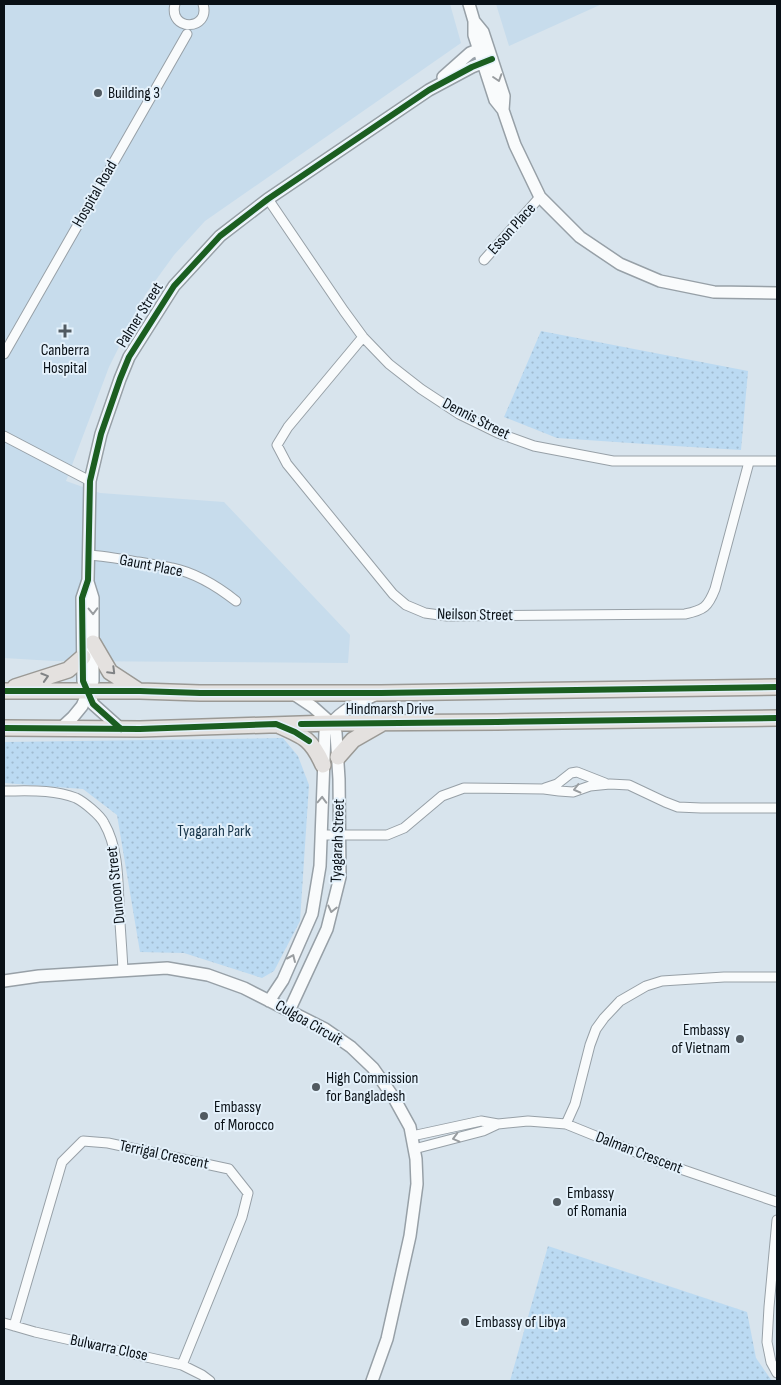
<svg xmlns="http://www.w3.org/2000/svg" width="781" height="1385" font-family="'Sofia Sans Condensed',sans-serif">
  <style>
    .built { fill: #c7dcec }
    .green { fill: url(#green-dots) }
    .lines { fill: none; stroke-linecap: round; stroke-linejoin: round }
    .minor-casing { stroke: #97a0a7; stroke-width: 11 }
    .tertiary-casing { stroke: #97a0a7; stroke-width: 14 }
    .primary-casing { stroke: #9a9995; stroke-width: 18 }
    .minor { stroke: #f9fbfc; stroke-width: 9 }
    .tertiary { stroke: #f9fbfc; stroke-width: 11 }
    .primary { stroke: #e4e1df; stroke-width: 15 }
    .cycleway-casing { stroke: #e4f1fb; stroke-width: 9 }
    .cycleway { stroke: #1b5e20; stroke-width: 6 }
    .oneway { stroke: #999da0 }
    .oneway2 { stroke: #818385 }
    .poi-dot { fill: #515a61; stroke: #e4f1fb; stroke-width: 2 }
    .labels { text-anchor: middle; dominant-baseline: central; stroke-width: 4; stroke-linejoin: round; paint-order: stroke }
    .poi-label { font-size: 16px; fill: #091016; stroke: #e4f1fb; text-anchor: start }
    .street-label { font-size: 16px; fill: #091016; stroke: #e4f1fb }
    .park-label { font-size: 16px; fill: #17354a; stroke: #e4f1fb }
  </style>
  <defs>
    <pattern id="green-dots" width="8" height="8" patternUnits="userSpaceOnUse" patternTransform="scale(1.25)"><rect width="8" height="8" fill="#bbdaf2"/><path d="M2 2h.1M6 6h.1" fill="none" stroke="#9fbacf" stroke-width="1.8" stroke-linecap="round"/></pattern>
  </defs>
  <rect width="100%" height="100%" fill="#d8e4ed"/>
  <path class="built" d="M4,4H450L461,43L205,221L174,255L145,295L109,367L66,481L100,493L224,502L350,635L348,663L54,661L4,658Z
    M496,4H602L509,46Z"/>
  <path class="green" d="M541,331L748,371L741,450L675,446L557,438L504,417Z
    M283,738L298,756L309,785L300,921L274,971L262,978L184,953L140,952L117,815L83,789L4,783V742Z
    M548,1246L747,1312L756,1358L772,1381H510Z"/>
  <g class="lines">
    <defs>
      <path id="minor" d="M175,4C168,32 211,31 203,4
        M268,199L344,311L363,337L389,364L421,389L459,414L498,433L534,446L613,461H777
        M484,260L540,197
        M363,337L288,427L277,445L287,464L393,594L406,605L425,613L447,616L685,614C704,610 708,607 715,589L749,462
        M4,354L187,34
        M4,436L90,481
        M88,555C105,556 121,559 138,562C149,564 161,565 172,568C196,573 217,586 236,601
        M545,788L557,784L571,773L577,772L605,783
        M4,791C28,791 53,789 76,798C84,802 100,815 104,823C118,847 118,878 119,905C120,927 122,949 123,970
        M321,835H387L404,828L442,796L464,788L544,789L559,791L573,792L590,786L610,784L629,785L665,802L678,807L701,808H777
        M566,1124L575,1104L590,1045L596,1029L604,1018L620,1001L646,986L662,981L724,977H777
        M412,1136L481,1121L498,1124L528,1121L566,1124L660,1162L777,1202
        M414,1149L483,1131L498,1124
        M777,1220L769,1307L767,1342L771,1362L777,1373
        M4,1323L35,1332L182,1365L202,1375L210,1381
        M14,1326L62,1162L83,1141L108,1143L229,1169L248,1193L242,1217L182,1365"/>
      <path id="tertiary" d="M469,4L474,21V35L495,100L503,110L515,145L540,197L580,237L620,264L660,281L714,292L777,293
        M474,21L483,32L504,96L503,110
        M443,77L470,53L484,47
        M60,729L73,717L82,706L93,681V598L88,582
        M121,729L93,704L83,681L82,598L88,580L90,481L101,434L120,379L129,357L174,286L220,236L268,199L429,90L472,67L492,59
        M4,981L39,976L167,968L208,975L244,988L325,1029L351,1047L373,1068L394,1098L410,1127L416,1159L417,1184L410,1236L387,1339L372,1381
        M269,1001L283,980L312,914L320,866L325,732C338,711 356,704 377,694
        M289,1011L327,929L340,877L339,779L336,733L331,723L313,707L292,693"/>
      <path id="primary" d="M93,643L110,672L139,691
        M15,687L68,670L83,657
        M4,691H140L200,693H381L777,687
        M280,726C305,737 312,740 323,765
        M4,728L140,729L331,723L497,722L777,718
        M338,757L353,740L381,724"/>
    </defs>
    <use href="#minor" class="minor-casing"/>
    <use href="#tertiary" class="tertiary-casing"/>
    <use href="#primary" class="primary-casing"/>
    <use href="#minor" class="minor"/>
    <use href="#tertiary" class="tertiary"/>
    <use href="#primary" class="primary"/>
    <defs>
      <path id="cycleway" d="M4,691H140L200,693H381L777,687
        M301,724L497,722L777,718
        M4,728L140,729L276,724L295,732L309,741
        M121,729L93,704L83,681L82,598L88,580L90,481L101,434L120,379L129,357L174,286L220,236L268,199L429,90L472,67L492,59"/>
    </defs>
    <use href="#cycleway" class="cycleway-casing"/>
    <use href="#cycleway" class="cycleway"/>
  </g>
  <defs><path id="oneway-chevron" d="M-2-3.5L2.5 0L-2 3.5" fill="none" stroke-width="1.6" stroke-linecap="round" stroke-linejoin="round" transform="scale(1.25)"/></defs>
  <g class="oneway">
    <use href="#oneway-chevron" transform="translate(498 78) rotate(72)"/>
    <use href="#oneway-chevron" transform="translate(93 611) rotate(89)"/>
    <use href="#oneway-chevron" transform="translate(577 789) rotate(166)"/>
    <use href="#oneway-chevron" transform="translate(322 800) rotate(-88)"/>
    <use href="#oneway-chevron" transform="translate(332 909) rotate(103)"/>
    <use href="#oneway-chevron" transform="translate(292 958) rotate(-66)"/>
    <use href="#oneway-chevron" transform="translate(456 1138) rotate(165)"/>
  </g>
  <g class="oneway2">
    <use href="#oneway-chevron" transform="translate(112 671) rotate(45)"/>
    <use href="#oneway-chevron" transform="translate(45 677) rotate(-17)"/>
  </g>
  <g class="poi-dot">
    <circle cx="98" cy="93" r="5"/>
    <path d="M62.5 323.5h5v5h5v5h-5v5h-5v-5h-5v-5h5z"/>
    <circle cx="740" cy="1039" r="5"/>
    <circle cx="316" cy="1087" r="5"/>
    <circle cx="204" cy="1116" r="5"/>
    <circle cx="557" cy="1202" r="5"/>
    <circle cx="465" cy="1322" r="5"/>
  </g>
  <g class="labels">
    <g class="poi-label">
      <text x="108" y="93">Building 3</text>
      <text x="65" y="350" text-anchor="middle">Canberra<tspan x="65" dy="18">Hospital</tspan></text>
      <text x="730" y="1030" text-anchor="end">Embassy<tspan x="730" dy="18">of Vietnam</tspan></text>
      <text x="326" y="1078">High Commission<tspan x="326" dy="18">for Bangladesh</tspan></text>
      <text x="214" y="1107">Embassy<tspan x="214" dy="18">of Morocco</tspan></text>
      <text x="567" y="1193">Embassy<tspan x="567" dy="18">of Romania</tspan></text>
      <text x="475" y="1322">Embassy of Libya</text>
    </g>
    <g class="street-label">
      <text transform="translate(95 194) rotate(-60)">Hospital Road</text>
      <text transform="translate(512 229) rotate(-48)">Esson Place</text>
      <text transform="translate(140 315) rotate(-58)">Palmer Street</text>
      <text transform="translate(476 419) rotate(27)">Dennis Street</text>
      <text transform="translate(151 566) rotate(11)">Gaunt Place</text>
      <text transform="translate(475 615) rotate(1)">Neilson Street</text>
      <text x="390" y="709">Hindmarsh Drive</text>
      <text transform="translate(338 841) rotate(-88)">Tyagarah Street</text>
      <text transform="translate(116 885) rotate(-96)">Dunoon Street</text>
      <text transform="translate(309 1023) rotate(30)">Culgoa Circuit</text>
      <text transform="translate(639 1153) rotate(21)">Dalman Crescent</text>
      <text transform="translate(164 1155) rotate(12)">Terrigal Crescent</text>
      <text transform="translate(109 1348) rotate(12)">Bulwarra Close</text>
    </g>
    <g class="park-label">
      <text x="214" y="831">Tyagarah Park</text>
    </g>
  </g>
  <rect width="781" height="1385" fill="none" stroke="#091016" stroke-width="10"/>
</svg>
